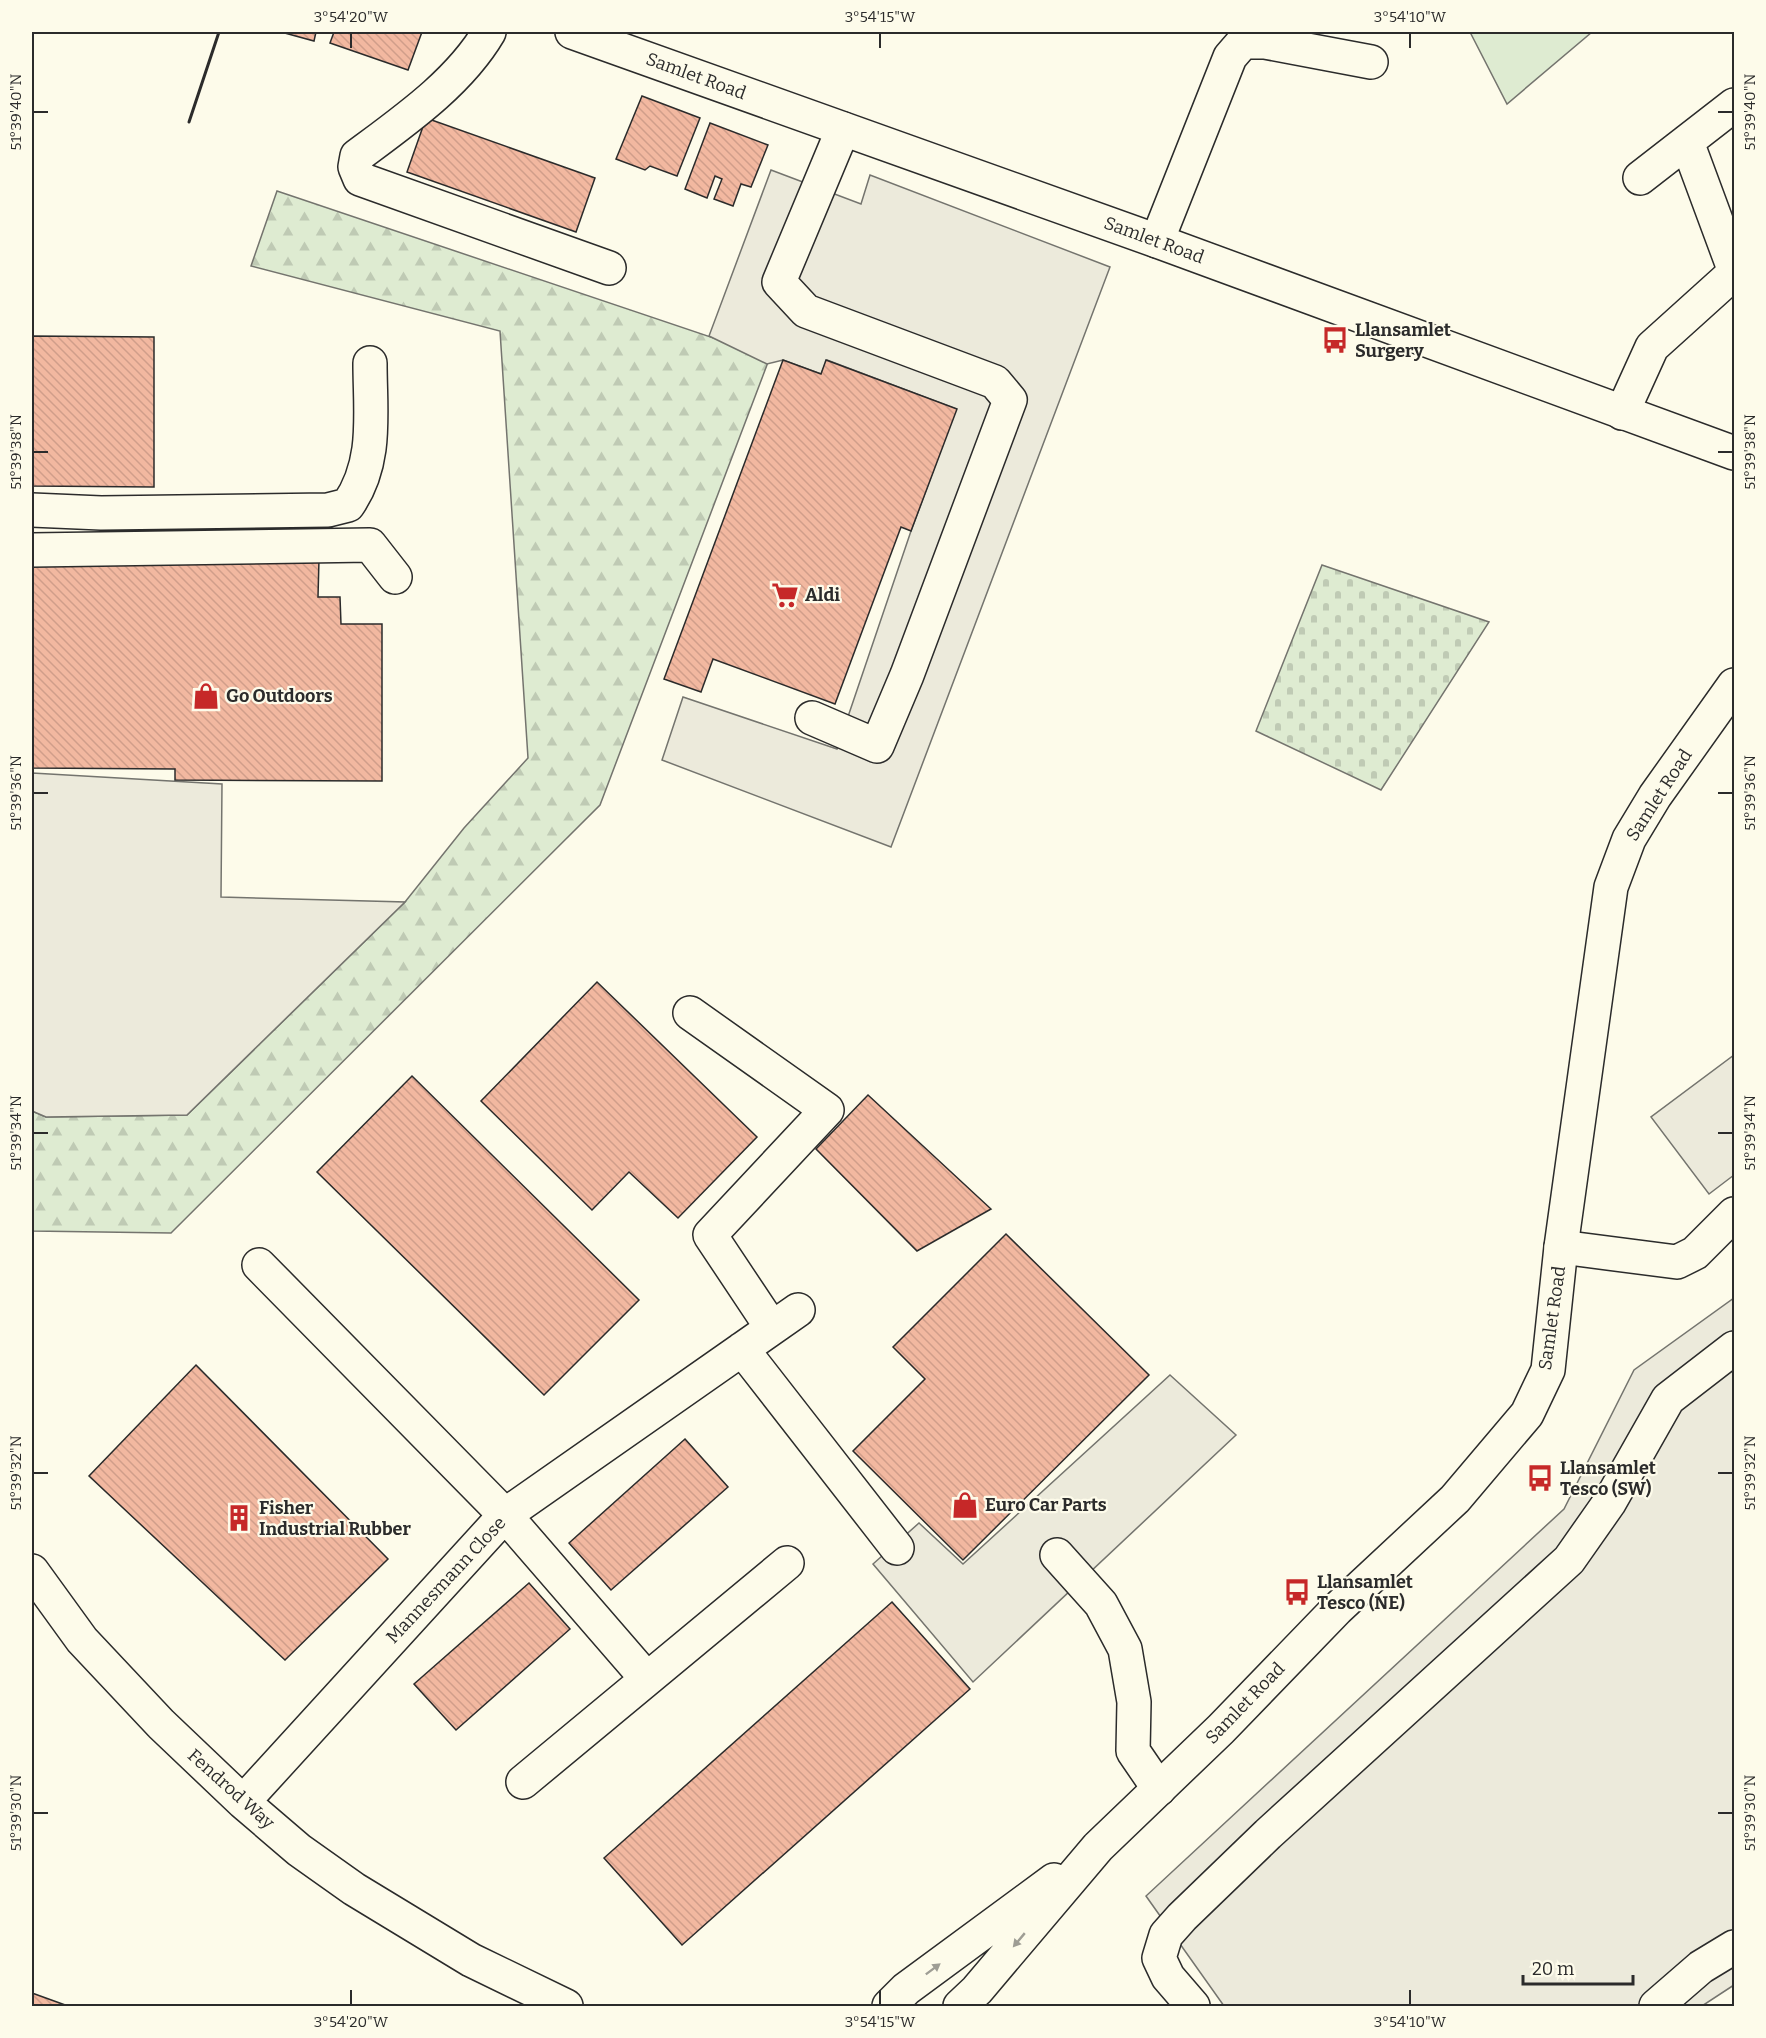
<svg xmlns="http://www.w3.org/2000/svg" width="1766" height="2038" font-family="Bitter,serif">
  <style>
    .green { fill: #deebd1; stroke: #74746e; stroke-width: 1.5 }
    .forest { fill: url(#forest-firs); stroke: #74746e; stroke-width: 1.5 }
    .cemetery { fill: url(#cemetery-stones); stroke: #74746e; stroke-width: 1.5 }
    .parking { fill: #eceadb; stroke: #74746e; stroke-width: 1.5 }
    .building { fill: url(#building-back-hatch); stroke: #2b2b2b; stroke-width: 1.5 }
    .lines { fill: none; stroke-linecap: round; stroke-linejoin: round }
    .minor-casing { stroke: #2b2b2b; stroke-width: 36 }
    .major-casing { stroke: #2b2b2b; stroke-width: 36 }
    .minor { stroke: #fdfbea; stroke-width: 33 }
    .major { stroke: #fdfbea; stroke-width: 33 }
    .wall { stroke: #2b2b2b; stroke-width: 3 }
    .oneway { fill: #9e9d94 }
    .ticks { fill: none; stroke: #2b2b2b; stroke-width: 2 }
    .labels { text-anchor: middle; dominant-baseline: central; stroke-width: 4.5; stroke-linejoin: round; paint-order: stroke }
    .street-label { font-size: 18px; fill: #2b2b2b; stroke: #fdfbea }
    .poi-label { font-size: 18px; font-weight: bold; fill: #2b2b2b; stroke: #fdfbea; text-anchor: start }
    .neatline { fill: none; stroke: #2b2b2b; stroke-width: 2 }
    .ticks-label { font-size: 15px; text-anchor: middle; fill: #2b2b2b }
  </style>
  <defs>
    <pattern id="forest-firs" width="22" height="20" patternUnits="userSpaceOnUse" patternTransform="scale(1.5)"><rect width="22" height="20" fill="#deebd1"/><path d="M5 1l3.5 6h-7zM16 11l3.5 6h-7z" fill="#bfcab4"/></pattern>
    <pattern id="cemetery-stones" width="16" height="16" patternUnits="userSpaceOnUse" patternTransform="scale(1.5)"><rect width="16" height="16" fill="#deebd1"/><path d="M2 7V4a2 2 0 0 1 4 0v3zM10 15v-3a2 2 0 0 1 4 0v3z" fill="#bfcab4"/></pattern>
    <pattern id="building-back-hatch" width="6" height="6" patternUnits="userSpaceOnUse" patternTransform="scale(1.5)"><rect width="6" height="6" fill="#f2b8a0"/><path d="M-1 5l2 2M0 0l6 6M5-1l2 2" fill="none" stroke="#d09e8a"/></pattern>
  </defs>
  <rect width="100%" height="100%" fill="#fdfbea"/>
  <path class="green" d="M1470,32H1592L1507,104Z"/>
  <path class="forest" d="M277,191L770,357L600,805L171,1233L32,1231V1111L46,1117L187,1115L405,902L464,828L528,758L500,331L251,266Z"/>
  <path class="cemetery" d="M1322,565L1489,622L1381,790L1256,731Z"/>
  <path class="parking" d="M771,170L861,204L870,175L1110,267L891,847L662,760L683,697L837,749L911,531L956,409L827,360L821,374L783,360L767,364L709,336Z
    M32,773L222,784L221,897L405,902L187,1115L46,1117L32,1111Z
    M1734,1055V1175L1709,1194L1651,1117Z
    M1734,1298V1985L1702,2006H1224L1146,1896L1564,1509L1634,1370Z
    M1170,1375L1236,1435L973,1682L873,1564L919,1523L963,1564Z"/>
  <path class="building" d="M281,32H316L314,41Z
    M334,32H422L408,70L330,43Z
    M642,96L700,118L677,176L650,166L645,170L616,159Z
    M426,118L595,178L576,232L407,172Z
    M710,123L768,145L751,187L741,184L733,206L714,199L722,179L715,176L707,198L685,189Z
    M32,336L154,337V487L32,486Z
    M783,360L821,374L826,360L957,409L911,531L901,527L835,704L713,659L701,692L664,679Z
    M32,557L319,559L318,597H340L341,624H382V781L175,780V769L32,768Z
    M597,982L757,1137L678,1218L629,1172L592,1210L481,1101Z
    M412,1076L639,1300L544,1395L317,1172Z
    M868,1095L991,1209L917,1251L816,1149Z
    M1006,1234L1149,1375L963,1560L853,1451L925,1379L893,1347Z
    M196,1365L388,1559L285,1660L89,1476Z
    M685,1439L728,1487L611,1590L569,1543Z
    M529,1583L570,1629L456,1730L414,1684Z
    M892,1602L970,1689L682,1945L604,1858Z
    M32,1993L68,2006H32Z"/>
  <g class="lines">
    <defs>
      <path id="minor" d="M489,32C459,83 404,121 357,156L355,167L360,179L609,268
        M1687,142L1734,269
        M1640,178L1734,105
        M1157,241L1230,57L1243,42H1265L1371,62
        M1622,413L1652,347L1734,273
        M32,510L101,513L328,510L348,505C378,462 370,413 370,363
        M32,550L370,545L395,577
        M812,718L877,746L907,675L1010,400L995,382L806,311L779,282L843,129
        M690,1013L827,1110L710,1235L772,1328
        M1561,1247L1677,1262L1695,1253L1734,1214
        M259,1265L505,1515L647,1679
        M742,1349L897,1548
        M1057,1555L1101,1604L1125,1649L1134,1702L1133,1751L1159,1789
        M32,1571L82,1640L161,1724L243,1802L299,1850L354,1889L471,1960L566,2006
        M523,1782L787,1563
        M243,1802L505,1515L798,1310
        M1193,2006L1168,1977L1159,1958L1166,1935L1182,1917L1268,1834L1569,1560L1609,1503L1668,1399L1734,1348
        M1656,2006L1701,1967L1734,1947"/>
      <path id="major" d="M572,32L1157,241L1734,453
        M889,2006L906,1989L1054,1880
        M960,2006L977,1990L1098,1847L1221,1729L1337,1609L1455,1499L1527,1414L1548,1370L1561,1247L1611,887L1629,839L1655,796L1734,685"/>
    </defs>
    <use href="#minor" class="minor-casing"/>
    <use href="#major" class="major-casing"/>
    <use href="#minor" class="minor"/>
    <use href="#major" class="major"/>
    <path class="wall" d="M189,122L219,32"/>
  </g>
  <defs><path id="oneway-solid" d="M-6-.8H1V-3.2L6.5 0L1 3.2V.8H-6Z" transform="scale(1.5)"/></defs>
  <g class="oneway">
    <use href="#oneway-solid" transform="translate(1019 1940) rotate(130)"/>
    <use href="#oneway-solid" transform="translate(933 1969) rotate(-37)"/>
  </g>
  <path class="ticks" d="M351,33V48M880,33V48M1410,33V48M33,112H48M1718,112H1733M33,452H48M1718,452H1733M33,793H48M1718,793H1733M33,1133H48M1718,1133H1733M33,1473H48M1718,1473H1733M33,1813H48M1718,1813H1733M351,1990V2005M880,1990V2005M1410,1990V2005"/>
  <defs>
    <symbol id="bus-bare" viewBox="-9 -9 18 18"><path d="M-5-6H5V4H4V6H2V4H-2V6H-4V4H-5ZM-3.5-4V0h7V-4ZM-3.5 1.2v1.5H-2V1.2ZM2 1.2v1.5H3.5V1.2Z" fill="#c62828" stroke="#fdfbea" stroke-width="2.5" paint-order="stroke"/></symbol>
    <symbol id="supermarket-bare" viewBox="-9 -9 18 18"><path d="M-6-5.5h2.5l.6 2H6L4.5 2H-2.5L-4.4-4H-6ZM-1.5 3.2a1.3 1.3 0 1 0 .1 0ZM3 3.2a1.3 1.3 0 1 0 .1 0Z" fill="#c62828" stroke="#fdfbea" stroke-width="2.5" paint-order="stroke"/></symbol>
    <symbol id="shop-bare" viewBox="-9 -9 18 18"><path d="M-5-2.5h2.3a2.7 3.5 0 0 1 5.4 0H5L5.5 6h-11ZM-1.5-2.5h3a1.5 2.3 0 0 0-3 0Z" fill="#c62828" stroke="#fdfbea" stroke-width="2.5" paint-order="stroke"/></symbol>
    <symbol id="building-bare" viewBox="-9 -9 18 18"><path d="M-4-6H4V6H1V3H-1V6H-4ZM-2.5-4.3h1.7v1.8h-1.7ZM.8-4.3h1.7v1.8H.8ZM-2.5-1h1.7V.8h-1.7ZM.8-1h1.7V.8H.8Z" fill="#c62828" stroke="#fdfbea" stroke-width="2.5" paint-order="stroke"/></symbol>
  </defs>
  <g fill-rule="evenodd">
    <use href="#bus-bare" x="1316" y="321" width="38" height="38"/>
    <use href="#supermarket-bare" x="766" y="576" width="38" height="38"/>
    <use href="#shop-bare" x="187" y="677" width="38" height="38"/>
    <use href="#bus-bare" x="1521" y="1459" width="38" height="38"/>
    <use href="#shop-bare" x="946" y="1486" width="38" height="38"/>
    <use href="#building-bare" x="220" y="1499" width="38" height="38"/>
    <use href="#bus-bare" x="1278" y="1573" width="38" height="38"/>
  </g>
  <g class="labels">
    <g class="street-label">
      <text transform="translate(696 76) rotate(20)">Samlet Road</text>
      <text transform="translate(1154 240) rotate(20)">Samlet Road</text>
      <text transform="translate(1659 795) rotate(-57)">Samlet Road</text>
      <text transform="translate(1552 1318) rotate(-82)">Samlet Road</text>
      <text transform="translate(446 1580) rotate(-47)">Mannesmann Close</text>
      <text transform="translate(1245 1703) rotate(-46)">Samlet Road</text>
      <text transform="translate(231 1789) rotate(42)">Fendrod Way</text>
    </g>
    <g class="poi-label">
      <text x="1355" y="330">Llansamlet<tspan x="1355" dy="21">Surgery</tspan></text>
      <text x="805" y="595">Aldi</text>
      <text x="226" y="696">Go Outdoors</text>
      <text x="1560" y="1468">Llansamlet<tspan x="1560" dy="21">Tesco (SW)</tspan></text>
      <text x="985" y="1505">Euro Car Parts</text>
      <text x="259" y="1508">Fisher<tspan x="259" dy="21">Industrial Rubber</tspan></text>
      <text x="1317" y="1582">Llansamlet<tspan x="1317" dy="21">Tesco (NE)</tspan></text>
    </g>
  </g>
  <rect width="1766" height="2038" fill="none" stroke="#fdfbea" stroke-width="66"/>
  <path d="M1523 1975v9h110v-9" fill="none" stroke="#2b2b2b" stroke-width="3"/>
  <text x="1532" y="1975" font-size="18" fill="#2b2b2b" stroke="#fdfbea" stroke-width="4.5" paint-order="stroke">20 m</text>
  <rect x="33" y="33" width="1700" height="1972" class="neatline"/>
  <g class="ticks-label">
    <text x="351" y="22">3°54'20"W</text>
    <text x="880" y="22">3°54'15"W</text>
    <text x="1410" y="22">3°54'10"W</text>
    <text transform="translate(16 112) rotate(-90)" y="5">51°39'40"N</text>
    <text transform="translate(1750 112) rotate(-90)" y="5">51°39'40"N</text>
    <text transform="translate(16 452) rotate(-90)" y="5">51°39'38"N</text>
    <text transform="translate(1750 452) rotate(-90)" y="5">51°39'38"N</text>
    <text transform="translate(16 793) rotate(-90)" y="5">51°39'36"N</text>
    <text transform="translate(1750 793) rotate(-90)" y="5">51°39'36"N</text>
    <text transform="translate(16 1133) rotate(-90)" y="5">51°39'34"N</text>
    <text transform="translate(1750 1133) rotate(-90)" y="5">51°39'34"N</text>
    <text transform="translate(16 1473) rotate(-90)" y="5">51°39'32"N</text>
    <text transform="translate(1750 1473) rotate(-90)" y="5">51°39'32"N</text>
    <text transform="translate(16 1813) rotate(-90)" y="5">51°39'30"N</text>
    <text transform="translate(1750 1813) rotate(-90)" y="5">51°39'30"N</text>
    <text x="351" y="2027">3°54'20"W</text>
    <text x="880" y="2027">3°54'15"W</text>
    <text x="1410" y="2027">3°54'10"W</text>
  </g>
</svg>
